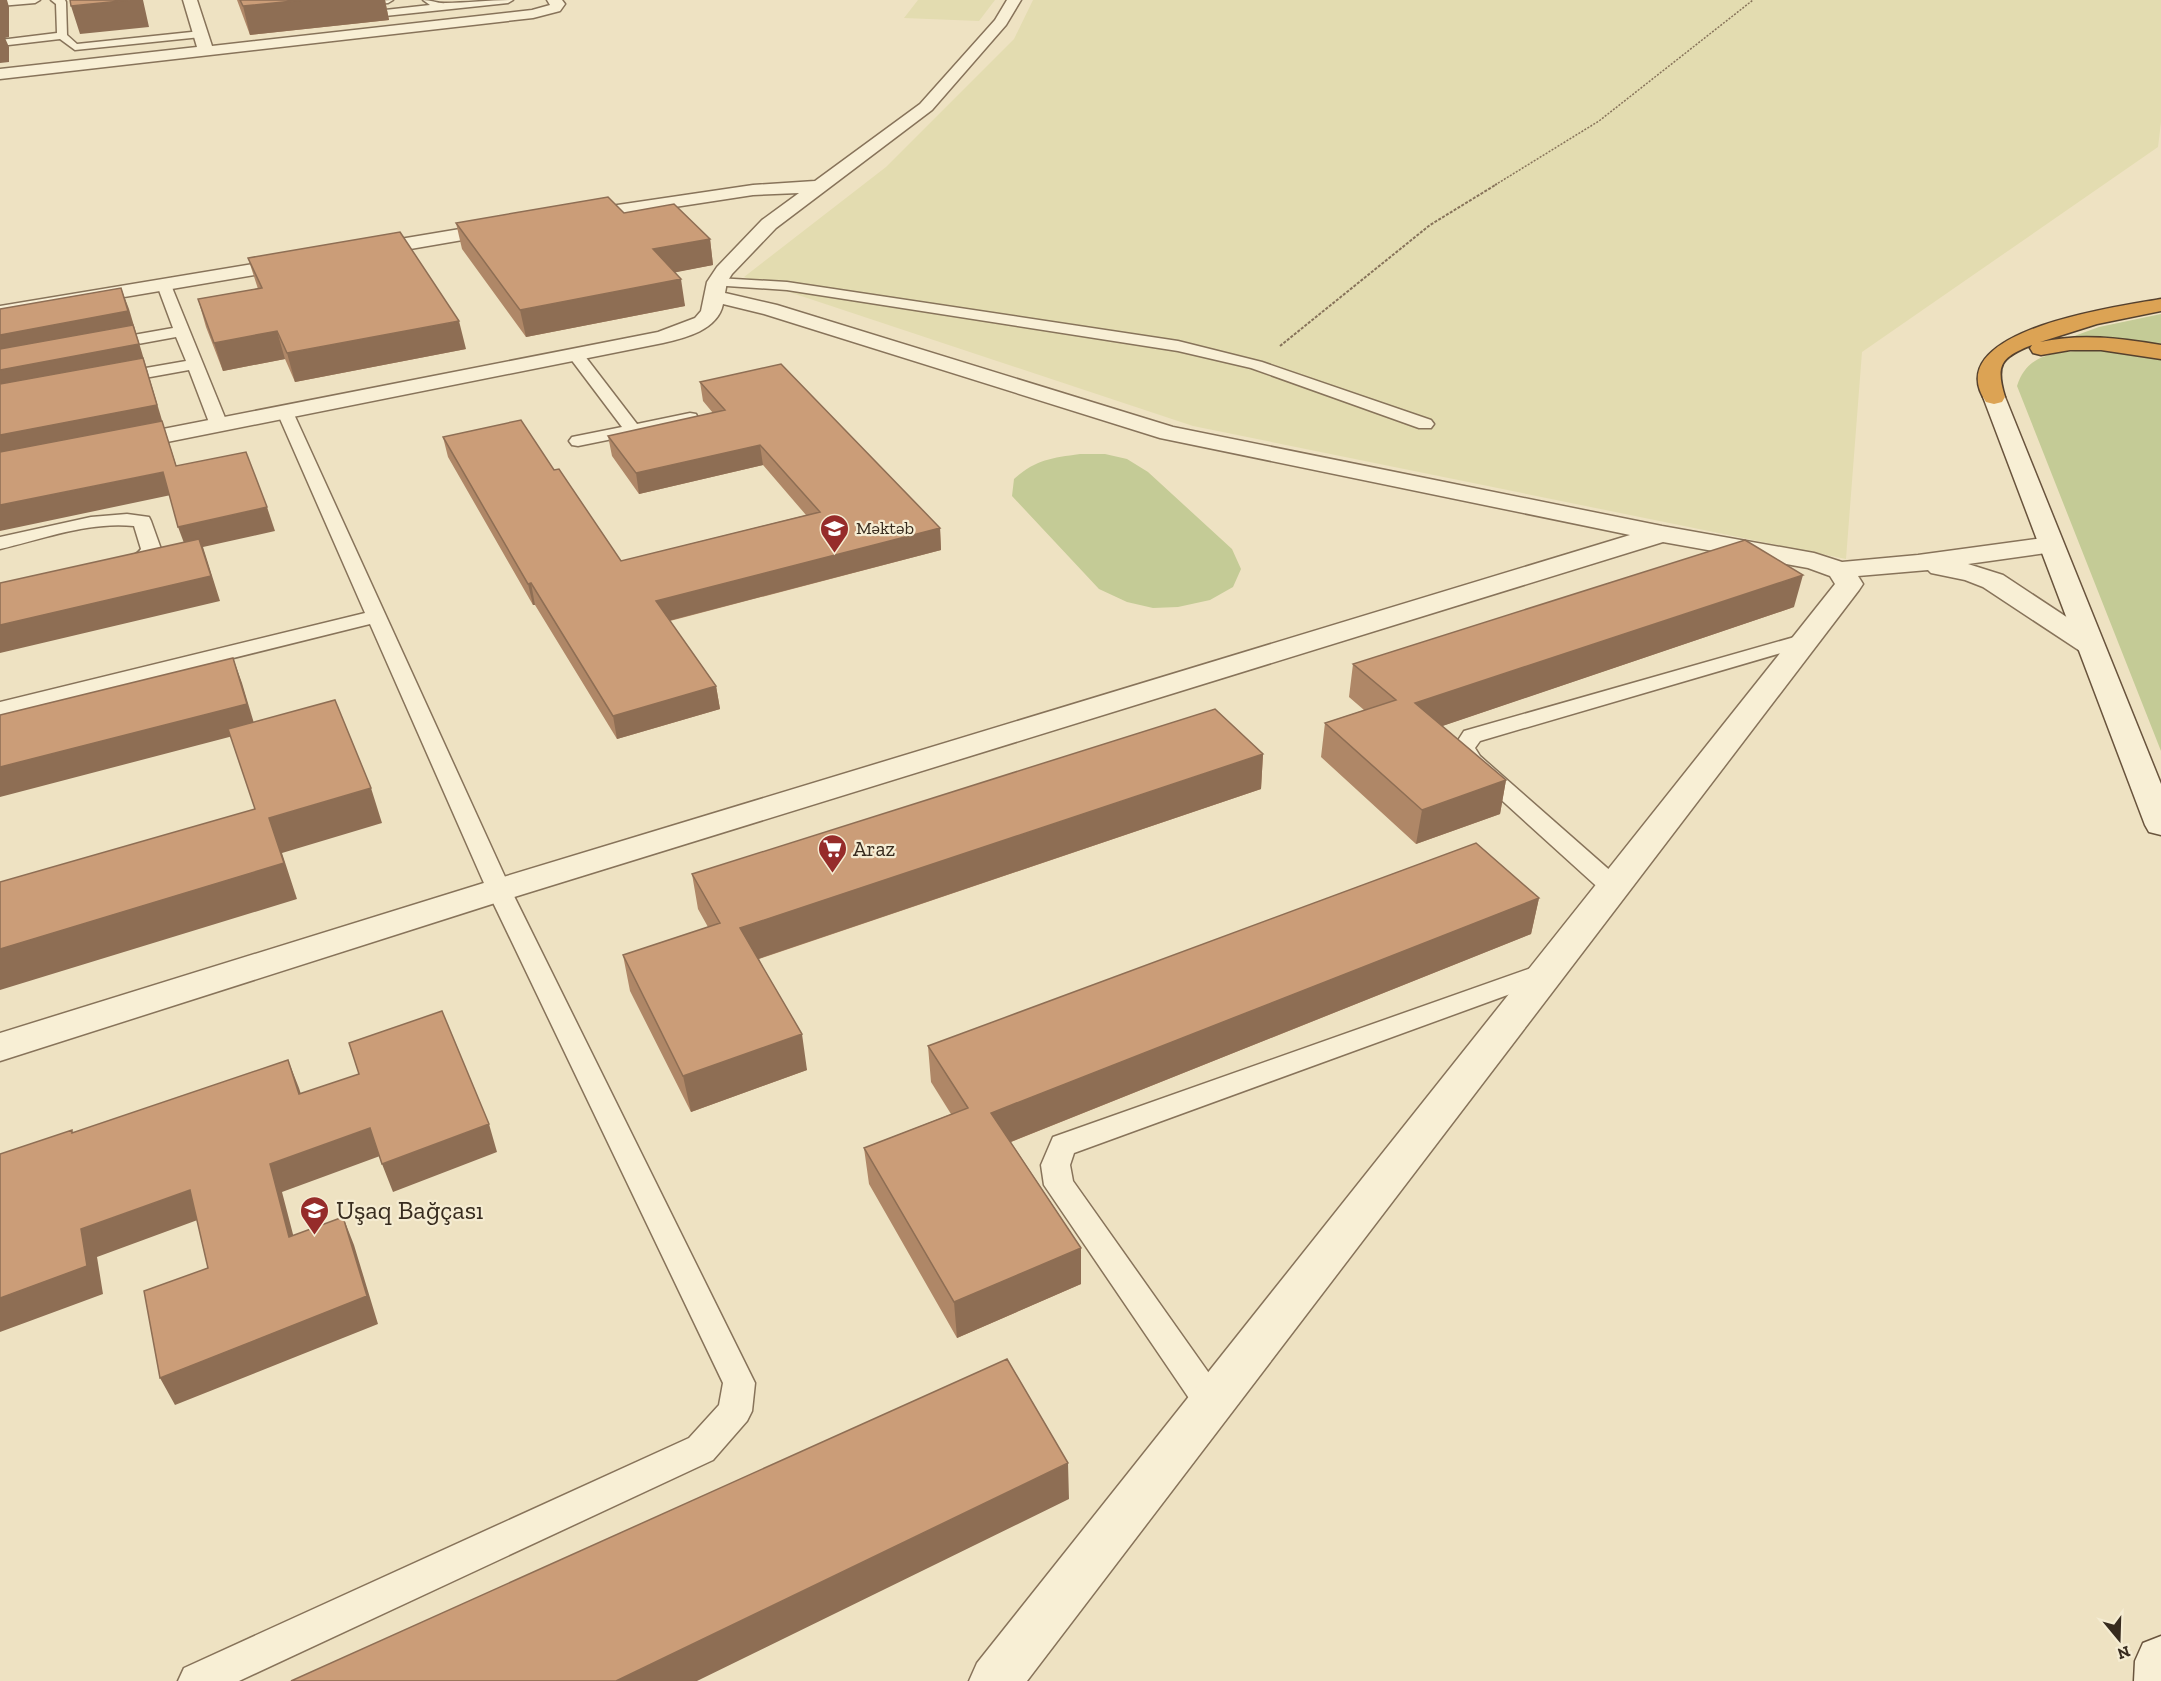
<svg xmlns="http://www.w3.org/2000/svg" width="2161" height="1681" font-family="'Zilla Slab',serif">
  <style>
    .farmland { fill: #e3dcb0 }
    .green { fill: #c4cb96 }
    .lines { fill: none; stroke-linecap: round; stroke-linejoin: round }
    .lane-casing { stroke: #87735a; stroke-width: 3 }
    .street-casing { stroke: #87735a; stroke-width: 3 }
    .secondary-casing { stroke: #69543d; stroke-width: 3 }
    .highway-casing { stroke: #55412e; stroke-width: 3 }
    .path-far1 { stroke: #87735a; stroke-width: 1.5; stroke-dasharray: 2 1.5; stroke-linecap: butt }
    .path { stroke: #87735a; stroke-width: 2; stroke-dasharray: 3 1.5; stroke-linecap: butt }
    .lane { fill: #f8efd5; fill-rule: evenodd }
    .street { fill: #f8efd5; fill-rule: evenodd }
    .secondary { fill: #f8efd5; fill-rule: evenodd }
    .highway { fill: #dca354; fill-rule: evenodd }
    .wall { fill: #af8767 }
    .shaded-wall { fill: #8e6e54 }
    .building { fill: #cb9d78; stroke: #8e6e54; stroke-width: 1.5 }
    .labels { text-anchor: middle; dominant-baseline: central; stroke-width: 4.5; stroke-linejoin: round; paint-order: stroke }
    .far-poi-label { font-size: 18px; fill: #372b1e; stroke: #f5ecd2; text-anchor: start }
    .poi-label { font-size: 21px; fill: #372b1e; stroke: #f5ecd2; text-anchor: start }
    .near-poi-label { font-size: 26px; fill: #372b1e; stroke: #f5ecd2; text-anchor: start }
  </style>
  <rect width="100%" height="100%" fill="#eee2c2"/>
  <path class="farmland" d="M918,0H995L979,21L904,18Z
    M1033,0H2161V122L2158,147L1862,352L1846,559L1193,426L744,277L886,167L1014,39Z"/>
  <path class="green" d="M2161,314V346L2066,339L2099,327Z
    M2087,350L2120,351L2161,357V751L2017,386C2028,352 2056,353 2087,350Z
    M1080,454H1105L1127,459L1148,472L1232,549L1241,569L1233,587L1210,600L1178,607L1153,608L1127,602L1099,589L1012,496L1014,479C1035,460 1051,458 1080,454Z"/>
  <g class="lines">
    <defs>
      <path id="lane" d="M0,0H40L35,3L0,6Z
        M51,0H65L66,2L67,35L77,44L201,31L206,34L201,37L75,50L60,39L0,46V40L57,33L56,4Z
        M306,0H316L320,3L393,0L388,3L320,9L310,7Z
        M423,0C431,0 439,4 446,3C468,3 490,0 513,0L508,3L385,16L380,13L385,10L430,5Z
        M717,278L787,282L1178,341L1262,362L1431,420L1434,424L1431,428H1419L1251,368L1178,351L787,290L712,285L710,282L712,279Z
        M164,281L171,285L228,425L225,429H213L210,425L189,370L117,383L109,378L117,373L186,361L176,337L105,350L97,345L105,340L173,328L157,285Z
        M575,349L581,351L637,424L690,413L696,414L698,418L696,422L578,446L572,445L569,441L572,437L622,427L567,354Z
        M285,407L291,408L293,412L511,890L755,1383L752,1411L747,1421L713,1460L239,1681H178L184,1668L689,1438L719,1405L723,1383L487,890L370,624L0,716V702L365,613L277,412L279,408Z
        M127,514L149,517L151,521L161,549C151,563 137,574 118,569L115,565C122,556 133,560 141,549L134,526C90,521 42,539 0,549V537L91,517Z
        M1805,634L1812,636L1815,640L1812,644L1480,741L1475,748L1480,756L1622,881L1625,887L1622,893L1613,895L1604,893L1463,765L1453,748L1464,731Z
        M1548,962L1557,965L1561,971L1557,977L1074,1153L1070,1165L1073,1181L1223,1393L1228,1403L1223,1413L1211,1418L1199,1413L1044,1185L1041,1165L1053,1137Z"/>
      <path id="street" d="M183,0H197L212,46L532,10L550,5L547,0H562L565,4L560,11L533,18L0,79V69L197,47Z
        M1007,0H1021L1006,25L932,110L776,228L732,274L727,282L725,293L777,305L1173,427L1662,526L1814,553L1842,562L1918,555L2051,537L2060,539L2064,545L2060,551L1968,564L2003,575L2100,639L2104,645L2100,651L2090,654L2080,651L1983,587L1965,580L1931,573L1928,570L1858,576L1863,584L1859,590L1027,1681H969L977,1663L1835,584L1830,576L1808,568L1663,542L511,898L0,1061V1033L487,882L1630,535L1160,438L764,314L723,304C718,330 685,338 663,343L122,451L114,449L110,444L114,439L122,437L658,332L695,318L701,311L707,282L717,267L762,220L799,193L753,195L577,222L570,220L568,216L570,212L753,185L815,181L920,104L995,20Z
        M502,222L509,224L512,228L509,232L364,257L357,255L354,251L357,247L364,245Z
        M295,257L302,259L305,263L302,267L0,318V306Z"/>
      <path id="secondary" d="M1994,390L2002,392L2005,397L2161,784V835L2149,832L2145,825L1983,397L1986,392Z
        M2161,1636V1681H2134L2135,1661L2143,1643Z"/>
      <path id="highway" d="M2161,299V311L2097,324L2040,342C2080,333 2120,338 2161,345V359L2101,350H2070L2041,355L2033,353L2030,348L2032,345C2001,357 1995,365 2005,397L2002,402L1994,404L1986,402C1937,330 2121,306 2161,299Z"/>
    </defs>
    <use href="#lane" class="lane-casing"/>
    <use href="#street" class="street-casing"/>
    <use href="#secondary" class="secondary-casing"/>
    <use href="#highway" class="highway-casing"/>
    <path class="path-far1" d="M1495,185L1599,121L1753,0"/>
    <path class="path" d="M1280,346L1430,225L1497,184"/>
    <use href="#lane" class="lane"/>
    <use href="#street" class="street"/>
    <use href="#secondary" class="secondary"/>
    <use href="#highway" class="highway"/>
  </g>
  <path class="wall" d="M237,0H385L389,20L250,35Z
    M624,213L710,239L713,265L675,272L685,306L526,337L462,249L456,223Z
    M248,258L466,349L295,382L285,359L223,371L206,327L198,299L258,289Z
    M700,382L940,528L941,550L670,621L716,686L720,709L617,739L535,605H533L448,457L443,437L554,470L621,561L806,515L763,465L639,494L612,456L608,436L713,413L703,401Z
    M1794,607L1442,726L1506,780L1500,814L1416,844L1321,757L1325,723L1364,710L1349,697L1353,664Z
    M1263,754L1261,789L759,959L807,1070L691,1112L630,991L623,955L708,927L698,909L692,874Z
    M1539,898L1531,934L1011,1142L1081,1248V1284L957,1338L869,1184L864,1148L951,1114L931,1082L928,1046Z"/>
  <path class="shaded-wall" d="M0,0H7L9,7V37L5,38L9,47V62L0,63Z
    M130,0H143L149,27L80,34L71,6Z
    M303,0H385L389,20L250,35L243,6Z
    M710,239L713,265L657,276L653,249Z
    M681,279L685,306L526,337L520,310Z
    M121,288L129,309L164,427L184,490L176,466L0,460V335Z
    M459,321L466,349L295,382L287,353Z
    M277,331L285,359L223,371L214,343Z
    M760,445L763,465L639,494L636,473Z
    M163,472L171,495L0,531V505Z
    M267,507L275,531L203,547L220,601L0,653V625L187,551L178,527Z
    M940,528L941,550L660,623L656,601Z
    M1803,575L1794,607L1410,737L1415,703Z
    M531,583L535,605H533L528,584Z
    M233,658L242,683L256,730L0,797V767Z
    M716,686L720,709L617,739L613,716Z
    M1263,754L1261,789L746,963L740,928Z
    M1506,780L1500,814L1416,844L1422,810Z
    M371,788L382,823L282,853L297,899L0,990V949L269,818Z
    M1539,898L1531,934L993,1149L991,1113Z
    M802,1034L807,1070L691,1112L683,1076Z
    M288,1060L299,1088L310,1122L299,1094Z
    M489,1124L497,1152L393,1192L382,1164Z
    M370,1128L380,1156L282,1192L301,1265L289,1237L270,1164Z
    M190,1190L203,1218L97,1257L103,1294L0,1332V1298L81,1229Z
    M343,1217L354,1245L378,1324L175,1405L160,1378Z
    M1081,1248V1284L957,1338L954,1302Z
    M1068,1463L1069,1499L697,1681H616Z"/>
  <path class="building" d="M70,0H130L71,6Z
    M240,0H303L243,6Z
    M608,197L624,213L674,204L710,239L653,249L681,279L520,310L456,223Z
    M400,232L459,321L287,353L277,331L214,343L198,299L262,288L248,258Z
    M121,288L128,311L0,335V309Z
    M133,325L139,344L0,370V349Z
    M143,358L157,405L0,435V384Z
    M781,364L940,528L656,601L716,686L613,716L531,583L528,584L443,437L521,420L554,470L559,469L621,561L820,512L760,445L636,473L608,436L725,410L700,382Z
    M162,421L176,466L246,452L267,507L178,527L163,472L0,505V452Z
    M199,539L211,576L0,625V583Z
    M1745,540L1803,575L1415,703L1506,780L1422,810L1325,723L1396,700L1353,664Z
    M233,658L247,704L0,767V715Z
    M335,700L371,788L269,818L284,863L0,949V882L255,809L228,729Z
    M1215,709L1263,754L740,928L802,1034L683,1076L623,955L720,923L692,874Z
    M1476,843L1539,898L991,1113L1081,1248L954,1302L864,1148L968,1108L928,1046Z
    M442,1011L489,1124L382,1164L370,1128L270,1164L289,1237L343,1217L367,1296L160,1378L144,1291L208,1268L190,1190L81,1229L87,1266L0,1298V1154L72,1130V1133L288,1060L299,1094L359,1074L349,1043Z
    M1007,1359L1068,1463L616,1681H291Z"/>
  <defs>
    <symbol id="school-pin" viewBox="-11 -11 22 30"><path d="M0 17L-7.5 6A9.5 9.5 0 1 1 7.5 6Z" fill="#962c2a" stroke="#f5ecd2"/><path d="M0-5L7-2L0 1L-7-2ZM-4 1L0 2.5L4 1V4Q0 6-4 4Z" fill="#fff"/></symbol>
    <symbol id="supermarket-pin" viewBox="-11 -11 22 30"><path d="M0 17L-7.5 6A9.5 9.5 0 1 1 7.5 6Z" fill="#962c2a" stroke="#f5ecd2"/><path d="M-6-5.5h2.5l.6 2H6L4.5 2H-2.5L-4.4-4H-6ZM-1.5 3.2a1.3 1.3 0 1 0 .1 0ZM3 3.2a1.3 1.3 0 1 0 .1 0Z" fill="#fff"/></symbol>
  </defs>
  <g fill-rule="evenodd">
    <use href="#school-pin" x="818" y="512" width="33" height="45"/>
    <use href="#supermarket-pin" x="816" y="832" width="33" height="45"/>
    <use href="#school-pin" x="298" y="1194" width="33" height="45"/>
  </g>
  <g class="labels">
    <g class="far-poi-label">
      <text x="856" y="528">Məktəb</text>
    </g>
    <g class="poi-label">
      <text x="853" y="848">Araz</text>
    </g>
    <g class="near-poi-label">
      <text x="336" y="1210">Uşaq Bağçası</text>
    </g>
  </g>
  <g transform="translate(2119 1639) rotate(161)" stroke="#f5ecd2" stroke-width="4.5" paint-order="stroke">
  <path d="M0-4.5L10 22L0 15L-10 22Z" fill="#372b1e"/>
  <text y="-9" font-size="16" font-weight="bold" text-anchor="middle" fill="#372b1e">N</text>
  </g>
</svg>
